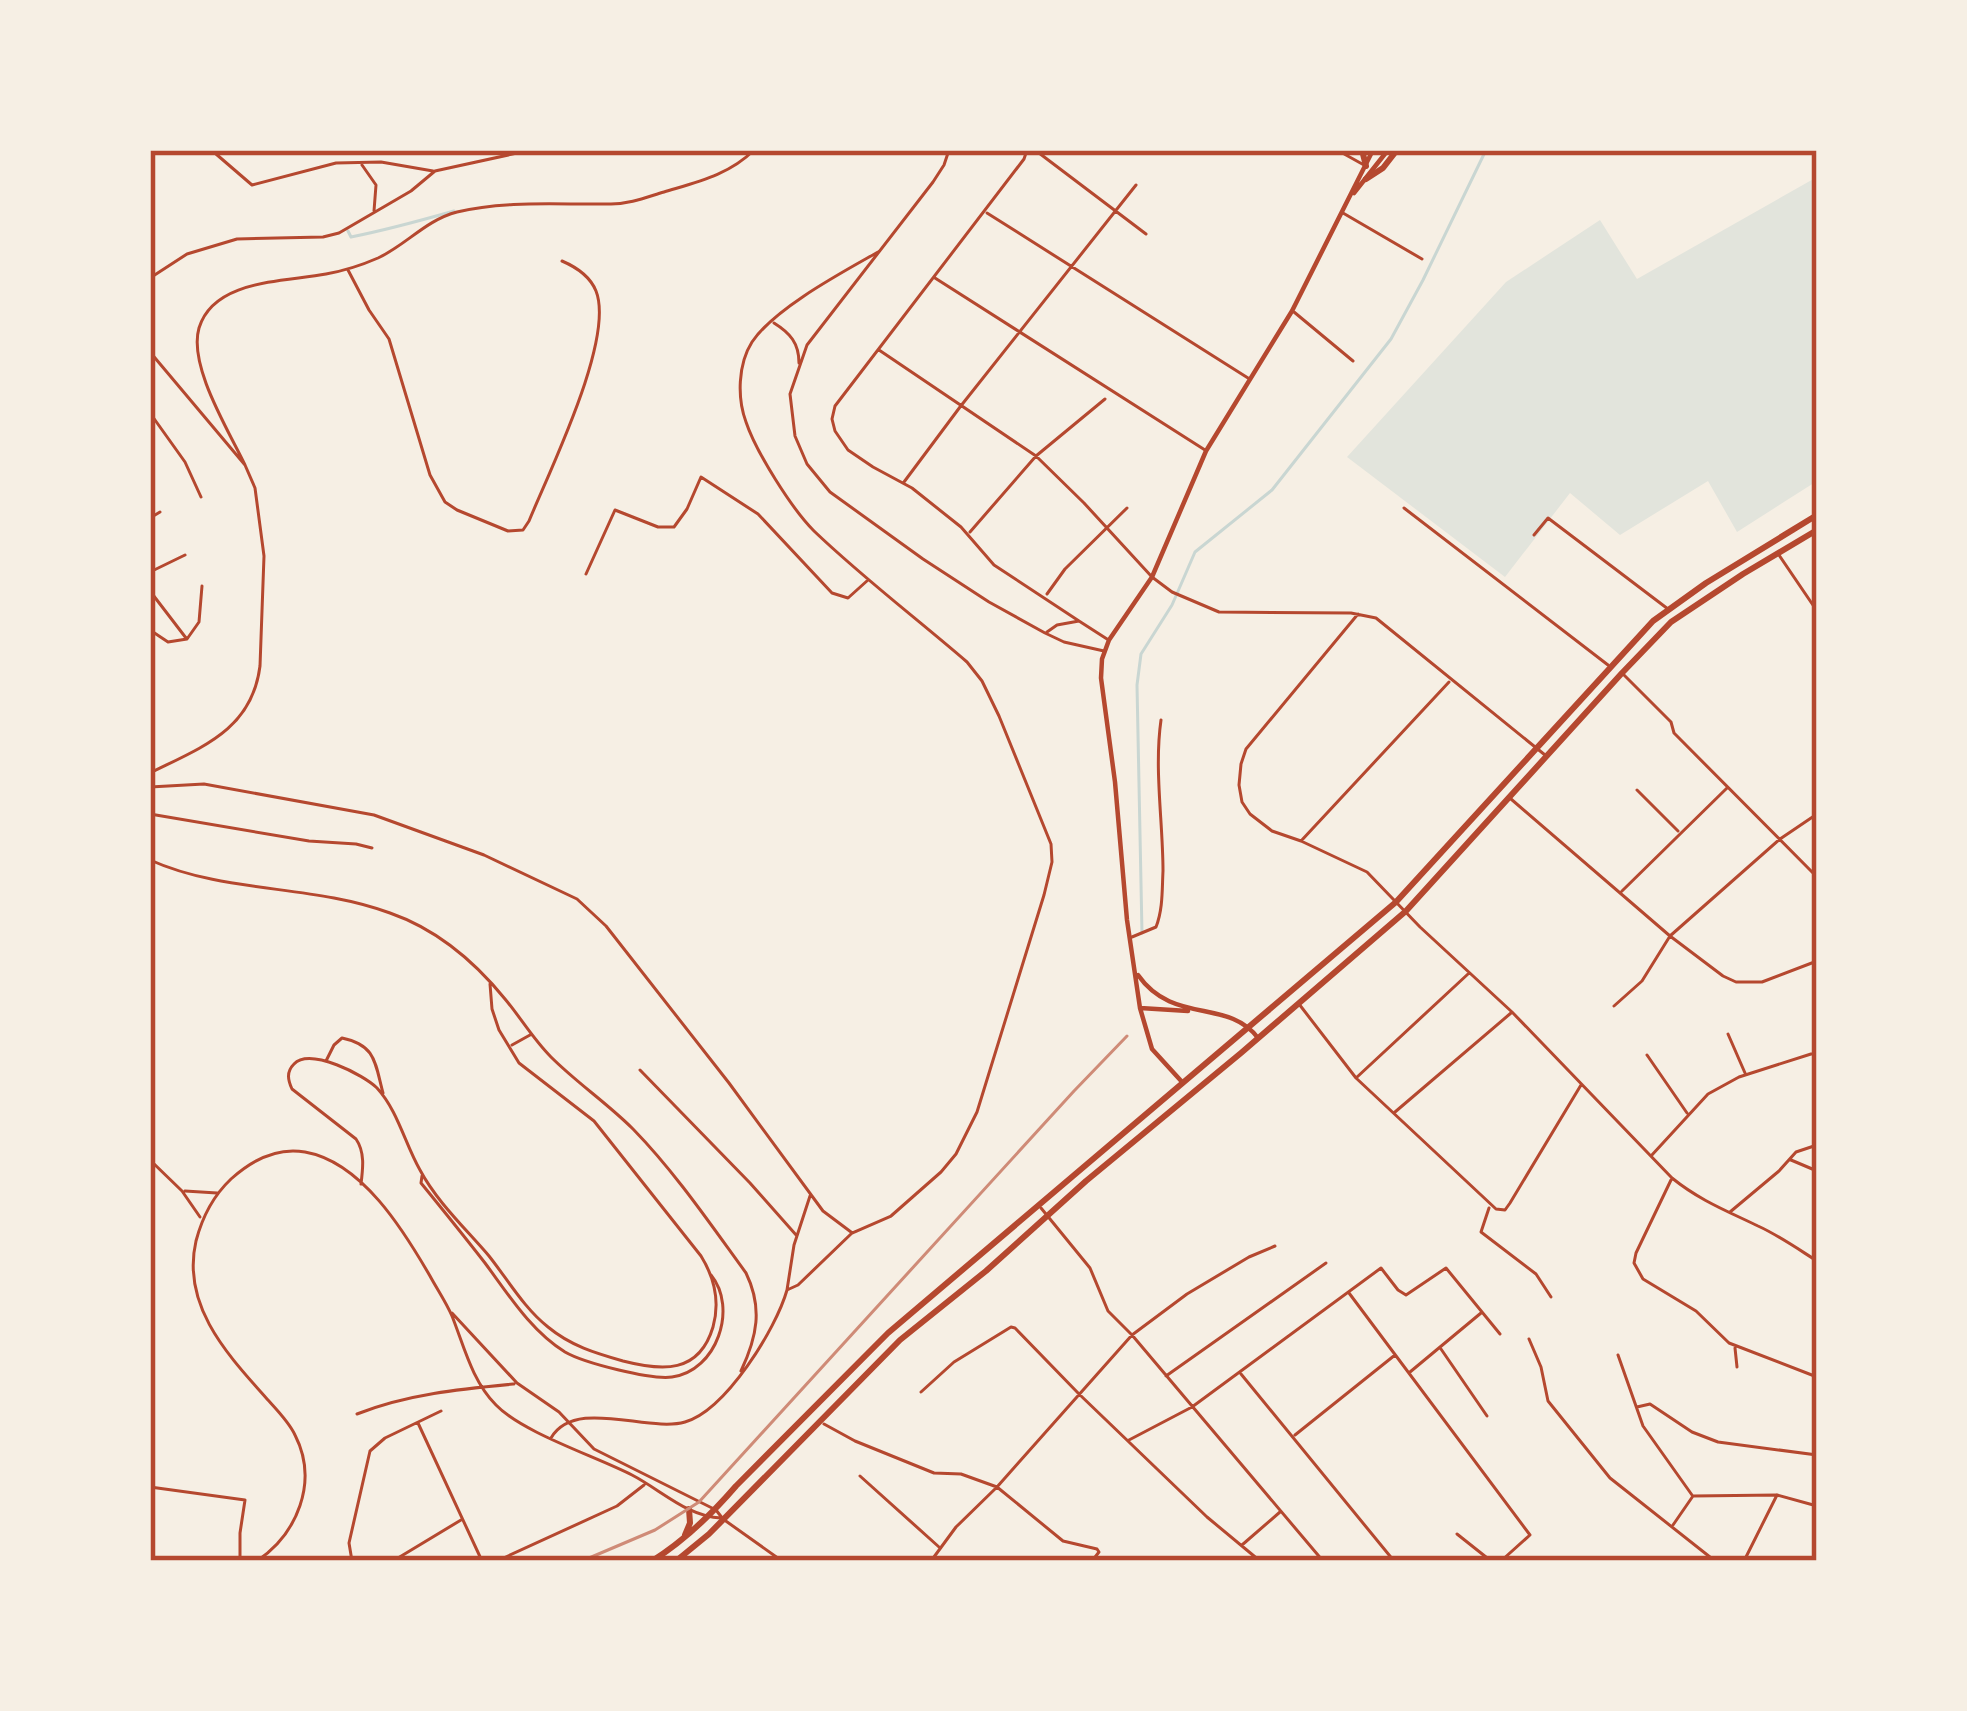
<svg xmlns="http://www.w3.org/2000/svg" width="1967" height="1711" font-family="'Nunito Sans',sans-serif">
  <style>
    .green { fill: #e2e4dc }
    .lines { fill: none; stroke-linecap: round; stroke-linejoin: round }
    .stream { stroke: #c9d6d2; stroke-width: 3 }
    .pedestrian { stroke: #b5482f; stroke-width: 3 }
    .minor { stroke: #b5482f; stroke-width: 3 }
    .tertiary { stroke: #b5482f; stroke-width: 4.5 }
    .primary { stroke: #b5482f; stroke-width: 6 }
    .motorway { stroke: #b5482f; stroke-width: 6 }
    .rail { stroke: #cf8b77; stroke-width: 3 }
    .neatline { fill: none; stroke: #b5482f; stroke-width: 4.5 }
  </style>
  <rect width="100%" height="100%" fill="#f6efe4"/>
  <path class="green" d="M1817,177V481L1737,532L1708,481L1620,535L1570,493L1505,577L1347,457L1506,282L1600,220L1637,279Z"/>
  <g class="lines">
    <path class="stream" d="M348,231L351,237C386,230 419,221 454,211
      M1142,933L1137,685L1141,654L1172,605L1195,552L1272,490L1391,339L1423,280L1486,150"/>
    <path class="pedestrian" d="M422,1176L421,1183C443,1210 464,1236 485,1263C508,1294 531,1331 565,1352C584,1363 651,1380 672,1377C717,1371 738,1308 711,1275"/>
    <path class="minor" d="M949,150L944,165L933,182L807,345L790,394L795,436L807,464L830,492L923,559L989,602L1045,633L1064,642L1104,651
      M1027,150L1024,159L835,406L832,419L835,431L848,450L873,467L912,488L961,527L994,565L1079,621
      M1035,150L1146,234
      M1337,150L1364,165
      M216,154L252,185L336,163L381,162L433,171
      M362,165L376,185L374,211
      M987,213L1248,378
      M1343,213L1422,259
      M348,270L369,310L389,339L430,475L445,502L457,510L508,531L523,530L529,521C549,472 615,339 596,291C590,276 576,267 562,261
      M150,278L187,254L237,239L323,237L339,233L411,191L435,171L531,150
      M935,278L1205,450
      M1294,312L1353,361
      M774,323C790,333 799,343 799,363
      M879,350L1036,456L1084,503L1152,577L1172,592L1219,612L1351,613L1376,618L1545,755
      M150,352L245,465L255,488L264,556L260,666C252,730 202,747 150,773
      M150,413L185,462L201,497
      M245,465C229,431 188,366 199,328C214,279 285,282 326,274C343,271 362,265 378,258C406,245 426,220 457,212C507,200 560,205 611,204C630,204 647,197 664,192C697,182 729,175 754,150
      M904,482L960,407L1136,185
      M1404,508L1608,665
      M150,518L160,512
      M970,532L1036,456L1105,399
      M1534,535L1548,518L1668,609
      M1779,555L1817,611
      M150,572L185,555
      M586,574L615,510L658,527H674L687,509L701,477L758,514L832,593L848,598L868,580
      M150,591L186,638
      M1047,594L1065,569L1127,508
      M1358,614L1246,749L1241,764L1239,785L1242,802L1250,814L1272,831L1301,841L1367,872L1420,927L1512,1012L1672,1178C1699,1200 1727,1211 1758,1226C1778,1235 1798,1249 1817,1261
      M150,630L168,642L187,639L199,622L202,586
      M1047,632L1057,625L1079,621L1107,639
      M1624,675L1671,722L1674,733L1817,877
      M150,787L204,784L374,815L484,855L577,899L606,926L729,1083L823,1211L851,1232
      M1637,790L1678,831
      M1511,799L1670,936L1723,976L1736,982H1762L1817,961
      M150,814L309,841L356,844L372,848
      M1301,841L1449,682
      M150,860C226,894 312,884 390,913C436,929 475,962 505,999C521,1018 533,1039 551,1057C577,1083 607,1103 633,1129C675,1172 711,1225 746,1273C763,1308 757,1337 741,1371
      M1622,891L1727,788
      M1132,937L1156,927C1163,909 1162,890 1163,871C1163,822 1154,769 1161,720
      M1299,1004L1356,1078L1496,1209L1505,1210L1510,1203L1581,1085
      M1614,1006L1642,981L1670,936L1780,839L1817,814
      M1728,1034L1745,1073
      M512,1045L530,1035
      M1647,1055L1687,1113
      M326,1061L334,1045L342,1038C376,1045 375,1063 383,1093
      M640,1070L750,1183L797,1236
      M1356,1078L1468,974
      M1395,1112L1511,1013
      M1651,1156L1708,1094L1739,1077L1811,1054H1817
      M150,1160L182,1191L200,1217
      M1791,1160L1817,1171
      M1671,1180L1636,1253L1634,1263L1643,1279L1696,1311L1729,1343L1817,1377
      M361,1184C363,1168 365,1152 356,1139L292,1089C288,1080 286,1072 294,1064C310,1047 364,1075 377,1088C398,1111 405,1144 420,1170C437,1202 466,1229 489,1256C508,1280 524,1308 548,1327C571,1346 595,1353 623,1361C662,1371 699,1374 713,1327C720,1302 714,1277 701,1256L594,1121L519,1063L499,1030L492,1009L490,984
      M185,1191L217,1193
      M1041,1208L1090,1268L1108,1311L1132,1335L1323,1561
      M1489,1208L1481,1232L1536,1274L1551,1297
      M1730,1212L1779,1171L1796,1152L1817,1145
      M787,1290L794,1245L810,1196
      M1349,1293L1530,1535L1501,1561
      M452,1313L517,1383L559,1412L594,1449L716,1510L723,1519L782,1561
      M1529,1339L1541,1367L1548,1401L1610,1478L1715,1561
      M1735,1348L1737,1367
      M1441,1349L1487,1416
      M1618,1355L1643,1426L1692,1495
      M1410,1372L1481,1313
      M1241,1374L1394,1561
      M1166,1376L1326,1263
      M921,1392L954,1362L1011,1327L1015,1328L1079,1394L1207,1517L1260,1561
      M1637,1407L1650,1404L1692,1432L1718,1442L1817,1455
      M357,1414C407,1394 461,1389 514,1384
      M418,1423L482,1561
      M824,1424L855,1441L934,1473L961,1474L997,1487L1063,1541L1097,1549L1099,1552L1092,1561
      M1295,1435L1395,1355
      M551,1438C575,1397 648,1433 685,1422C726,1410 776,1329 787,1290L798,1285L852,1233L891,1216L941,1172L956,1154L977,1112L1044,895L1052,862L1051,844L999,716L982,681L967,662C916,618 862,577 814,531C792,509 756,452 746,422C737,398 738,364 752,342C775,308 841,273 878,252
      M1129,1440L1192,1407L1381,1268L1398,1290L1406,1295L1446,1268L1500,1334
      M860,1476L939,1547
      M150,1487L245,1500L240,1533V1561
      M1673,1525L1693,1496L1777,1495L1817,1506
      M1457,1534L1491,1561
      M1242,1545L1280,1512
      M257,1561C297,1534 319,1482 295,1435C289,1422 277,1410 267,1399C228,1355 181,1306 196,1241C202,1218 213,1196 231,1179C251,1161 277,1147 305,1152C362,1162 404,1231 430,1276C437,1289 446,1302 452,1316C464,1346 472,1381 496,1405C523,1433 595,1456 632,1475C661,1490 688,1517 721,1518
      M352,1561L349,1543L370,1451L385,1438L441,1411
      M393,1561L461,1520
      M497,1561L617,1506L644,1485
      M931,1561L956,1527L997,1487L1132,1335L1187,1294L1249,1257L1275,1246
      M1744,1561L1777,1495"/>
    <path class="tertiary" d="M1354,193L1388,150
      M1138,975C1173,1025 1228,998 1258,1038
      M1140,1008L1188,1011
      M1183,1083L1152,1049L1140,1008L1127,920L1115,782L1101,678L1102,659L1109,640L1152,577L1206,451L1292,311L1373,150"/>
    <path class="primary" d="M685,1535L690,1523L689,1509
      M652,1561C684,1541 711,1515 736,1486L888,1333L1396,902L1653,621L1706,583L1817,515
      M676,1561L709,1534L900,1340L986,1271L1086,1181L1241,1053L1406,911L1622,673L1671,622L1743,574L1817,530"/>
    <path class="motorway" d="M1362,150L1366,166
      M1366,179L1383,168L1397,150"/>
    <path class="rail" d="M582,1561L655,1530L699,1502L1074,1091L1127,1036"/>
  </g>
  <rect width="1967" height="1711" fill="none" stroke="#f6efe4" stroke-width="306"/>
  <rect x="153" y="153" width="1661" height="1405" class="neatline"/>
</svg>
